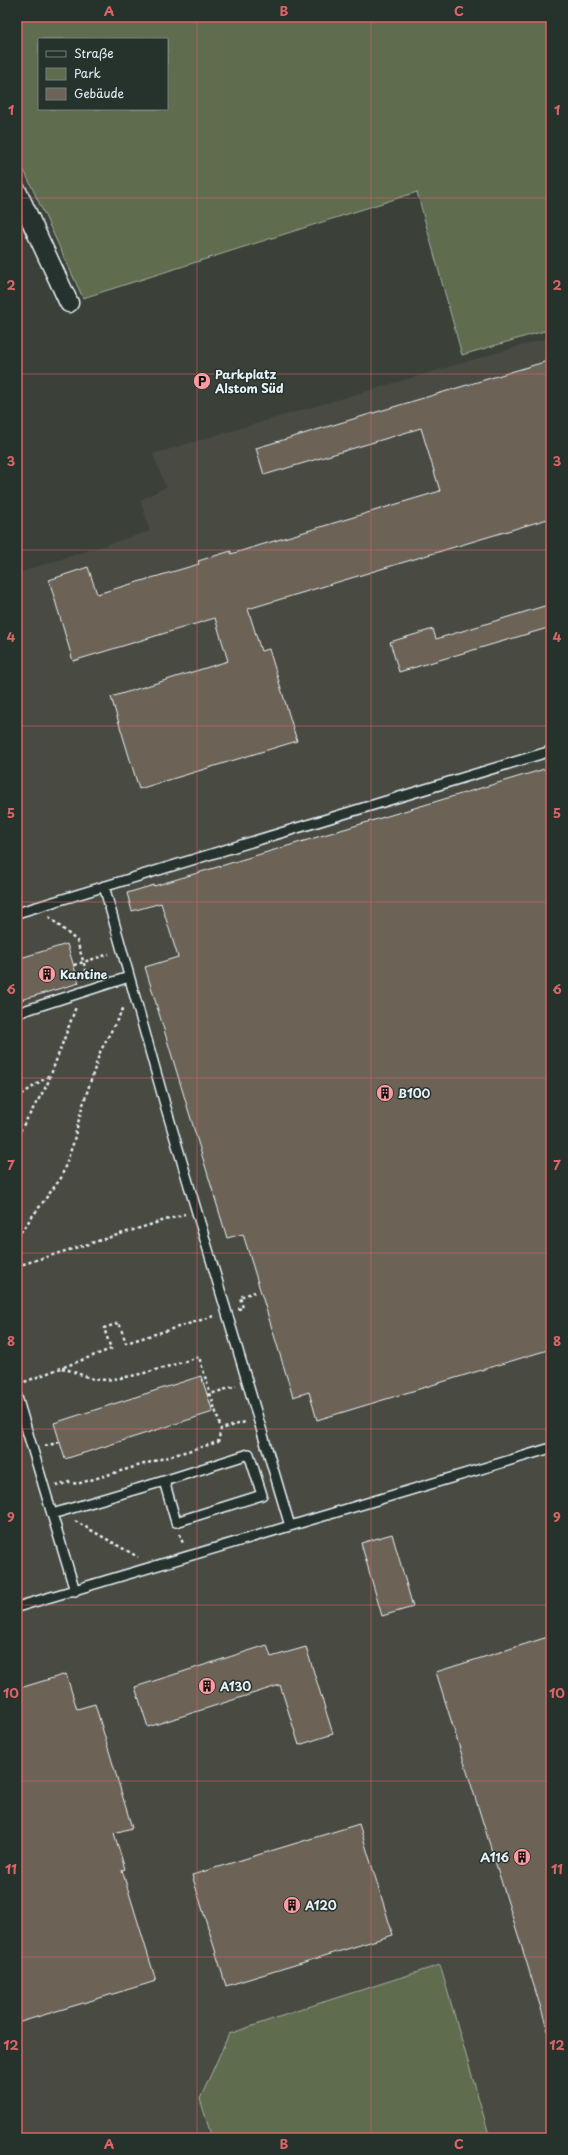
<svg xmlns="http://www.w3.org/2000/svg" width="568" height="2155" font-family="'Playpen Sans',sans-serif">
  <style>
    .built { fill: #4a4b42 }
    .green { fill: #5e6c4e; stroke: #a3aea3; fill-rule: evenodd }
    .building { fill: #6c6356; stroke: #e8f1f8 }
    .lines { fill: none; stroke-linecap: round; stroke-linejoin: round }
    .service-casing { stroke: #e8f1f8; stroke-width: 12 }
    .minor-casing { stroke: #e8f1f8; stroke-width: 21 }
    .path { stroke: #e8f1f8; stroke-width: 2.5; stroke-dasharray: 3 3; stroke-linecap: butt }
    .service { stroke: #26332d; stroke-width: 9 }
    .minor { stroke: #26332d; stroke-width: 18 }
    .grid { fill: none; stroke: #db6466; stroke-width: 1; stroke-opacity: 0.55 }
    .labels { text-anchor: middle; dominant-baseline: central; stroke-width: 3; stroke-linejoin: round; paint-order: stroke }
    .poi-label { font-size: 12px; font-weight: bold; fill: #e8f1f8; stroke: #26332d; text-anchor: start }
    .neatline { fill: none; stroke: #db6466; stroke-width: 1.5 }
    .grid-label { font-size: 13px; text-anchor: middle; font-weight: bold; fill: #db6466 }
  </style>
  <rect width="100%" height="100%" fill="#3b4139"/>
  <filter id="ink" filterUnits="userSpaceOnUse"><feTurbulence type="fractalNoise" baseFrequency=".025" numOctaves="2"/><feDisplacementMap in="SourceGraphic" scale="8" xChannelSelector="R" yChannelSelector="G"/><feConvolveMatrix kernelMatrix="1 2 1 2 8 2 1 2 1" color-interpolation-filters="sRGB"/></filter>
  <g filter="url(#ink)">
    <path class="built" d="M551,337V2138H17V573L150,531L140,500L166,487L153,454Z"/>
    <path class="green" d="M17,17H551V329L462,355L417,192L83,298L17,155ZM39,39H167V109H39Z
      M440,1965L490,2138H212L200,2099L229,2034L317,2004Z"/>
    <path class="building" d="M551,360V518L248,609L261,651L269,649L297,741L139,789L111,697L228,661L215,618L73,661L49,580L88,567L97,594L199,564L198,561L231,551V554L440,491L421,428L264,475L256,448Z
      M551,604V627L399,672L390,642L433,629L436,639Z
      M551,767V1349L317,1420L309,1392L293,1397L243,1234L227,1238L145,967L178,957L161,903L132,911L127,893L154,885V886Z
      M67,944L79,983L17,1001V959Z
      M201,1376L213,1412L65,1459L54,1423Z
      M392,1534L413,1607L382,1616L361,1543Z
      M551,1636V2030L548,2031L436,1672Z
      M267,1645L271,1657L306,1647L333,1734L299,1745L280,1685L148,1727L135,1687Z
      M66,1674L77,1709L95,1704L132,1828L114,1833L125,1869L122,1870L156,1981L17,2023V1689Z
      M359,1824L393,1935L226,1986L192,1875Z"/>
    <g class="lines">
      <defs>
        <path id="service" d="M104,886L166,1108L290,1526L551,1448
          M17,913L551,751
          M17,1013L129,977
          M17,1397L75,1591
          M52,1514L164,1481L176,1522L262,1495L249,1454L164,1481
          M17,1607L290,1526"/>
        <path id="minor" d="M17,191L69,303"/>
      </defs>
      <use href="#service" class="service-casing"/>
      <use href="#minor" class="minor-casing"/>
      <path class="path" d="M49,917L77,941L88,977
        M74,965L109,954
        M17,1098L51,1074
        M17,1136L47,1085L76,1007
        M17,1237L61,1178L73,1144L81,1111L100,1052L124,1007
        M17,1266L185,1214
        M238,1309L243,1308L240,1297L255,1292
        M62,1368C73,1371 83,1376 94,1379C116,1384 176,1364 199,1357L221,1429
        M19,1384L111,1349L104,1328L119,1323L126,1343L214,1316
        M207,1395L236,1386
        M45,1446L60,1442
        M56,1486L69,1482L77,1484L218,1442L221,1429L245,1422
        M75,1521L138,1557
        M180,1534L183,1544"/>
      <use href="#service" class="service"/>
      <use href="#minor" class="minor"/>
    </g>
  </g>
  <path class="grid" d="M197,17V2138M371,17V2138M17,198H551M17,374H551M17,550H551M17,726H551M17,902H551M17,1078H551M17,1253H551M17,1429H551M17,1605H551M17,1781H551M17,1957H551"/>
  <defs>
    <symbol id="parking-disc" viewBox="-11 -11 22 22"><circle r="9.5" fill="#ff9aa2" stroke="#26332d"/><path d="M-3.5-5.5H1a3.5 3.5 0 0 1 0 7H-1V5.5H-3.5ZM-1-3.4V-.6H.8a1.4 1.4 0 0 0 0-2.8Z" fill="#111"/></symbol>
    <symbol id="building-disc" viewBox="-11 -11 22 22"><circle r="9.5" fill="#ff9aa2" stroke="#26332d"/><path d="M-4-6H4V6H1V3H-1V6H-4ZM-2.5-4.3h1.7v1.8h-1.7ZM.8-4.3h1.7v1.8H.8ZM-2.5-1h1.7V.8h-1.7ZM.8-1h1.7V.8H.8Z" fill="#111"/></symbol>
  </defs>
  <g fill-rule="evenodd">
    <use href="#parking-disc" x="192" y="371" width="20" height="20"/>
    <use href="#building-disc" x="37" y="964" width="20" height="20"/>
    <use href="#building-disc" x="375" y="1083" width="20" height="20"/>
    <use href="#building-disc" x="197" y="1676" width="20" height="20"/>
    <use href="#building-disc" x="512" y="1847" width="20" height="20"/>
    <use href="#building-disc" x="282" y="1895" width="20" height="20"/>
  </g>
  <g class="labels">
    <g class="poi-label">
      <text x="215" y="374">Parkplatz<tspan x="215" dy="14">Alstom Süd</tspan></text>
      <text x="60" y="974">Kantine</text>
      <text x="398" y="1093">B100</text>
      <text x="220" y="1686">A130</text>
      <text x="509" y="1857" text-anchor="end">A116</text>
      <text x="305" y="1905">A120</text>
    </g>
  </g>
  <rect width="568" height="2155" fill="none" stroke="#26332d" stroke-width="44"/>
  <rect x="38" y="38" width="130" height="72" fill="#26332d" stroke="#747f7e"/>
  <rect x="46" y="51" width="20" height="6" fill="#26332d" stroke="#747f7e"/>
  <text x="74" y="58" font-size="12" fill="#e8f1f8">Straße</text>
  <rect x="46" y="68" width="20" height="12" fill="#5e6c4e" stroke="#747f7e"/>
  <text x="74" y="78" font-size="12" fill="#e8f1f8">Park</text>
  <rect x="46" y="88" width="20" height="12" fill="#6c6356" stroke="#747f7e"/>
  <text x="74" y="98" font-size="12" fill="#e8f1f8">Gebäude</text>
  <rect x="22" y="22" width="524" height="2111" class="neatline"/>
  <g class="grid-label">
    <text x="109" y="16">A</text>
    <text x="284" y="16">B</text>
    <text x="459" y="16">C</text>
    <text x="11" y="115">1</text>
    <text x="557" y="115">1</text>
    <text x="11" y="290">2</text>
    <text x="557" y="290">2</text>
    <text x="11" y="466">3</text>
    <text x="557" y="466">3</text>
    <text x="11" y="642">4</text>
    <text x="557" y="642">4</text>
    <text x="11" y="818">5</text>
    <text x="557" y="818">5</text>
    <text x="11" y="994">6</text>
    <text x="557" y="994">6</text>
    <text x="11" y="1170">7</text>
    <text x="557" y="1170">7</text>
    <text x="11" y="1346">8</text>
    <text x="557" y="1346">8</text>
    <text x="11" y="1522">9</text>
    <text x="557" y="1522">9</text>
    <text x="11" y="1698">10</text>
    <text x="557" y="1698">10</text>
    <text x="11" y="1874">11</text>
    <text x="557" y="1874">11</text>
    <text x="11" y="2050">12</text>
    <text x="557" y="2050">12</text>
    <text x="109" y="2149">A</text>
    <text x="284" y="2149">B</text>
    <text x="459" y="2149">C</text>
  </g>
</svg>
